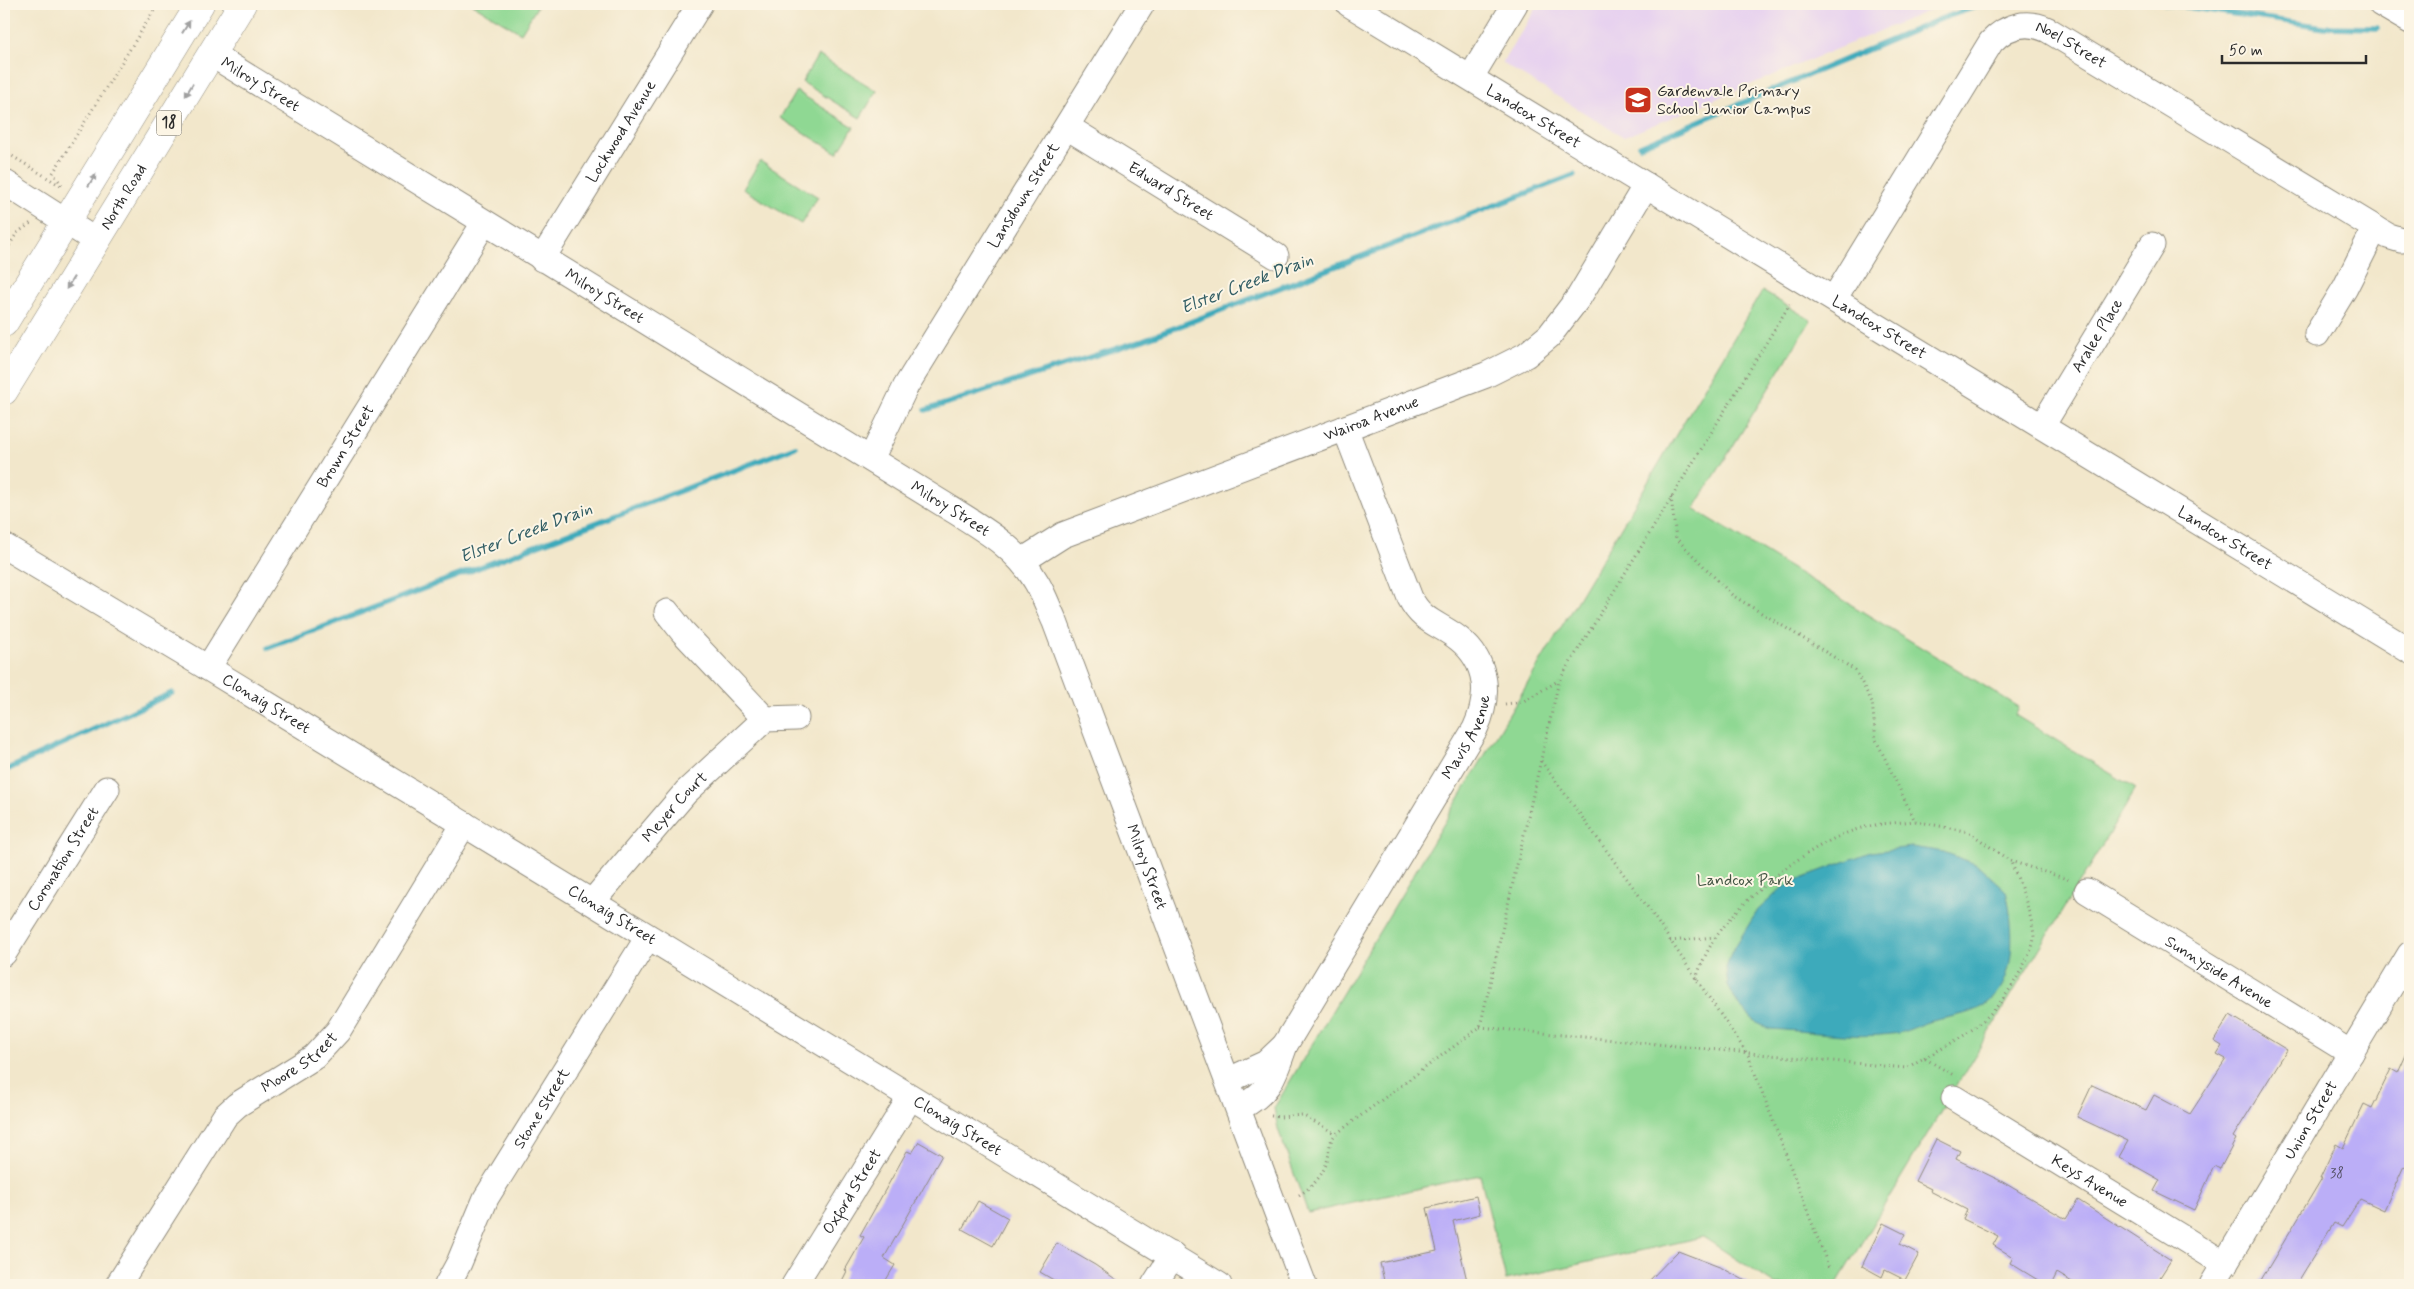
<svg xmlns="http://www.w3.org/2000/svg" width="2414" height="1289" font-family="Mynerve,sans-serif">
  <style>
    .built { fill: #e7d2ef }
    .green { fill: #8fd893; stroke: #5d825f }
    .water { fill: #3caabb; stroke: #346a73 }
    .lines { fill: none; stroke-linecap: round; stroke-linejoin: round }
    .stream { stroke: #3caabb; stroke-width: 5.5 }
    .building { fill: #bbaef7 }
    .minor-casing { stroke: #8e897b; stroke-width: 27 }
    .highway-casing { stroke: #8e897b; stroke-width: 29 }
    .path { stroke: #8e897b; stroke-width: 3; stroke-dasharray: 1 4; stroke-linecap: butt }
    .minor { stroke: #fff; stroke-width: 25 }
    .highway { stroke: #fff; stroke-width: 28 }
    .oneway { fill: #a0a0a0 }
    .labels { text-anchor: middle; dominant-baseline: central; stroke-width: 4; stroke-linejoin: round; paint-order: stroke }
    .number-label { font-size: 14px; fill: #4f4c5e }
    .shield { fill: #fcf5e5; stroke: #6a6863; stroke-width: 1 }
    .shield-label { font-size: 15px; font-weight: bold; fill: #2b2b2b }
    .street-label { font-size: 16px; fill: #2b2b2b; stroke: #fcf5e5 }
    .poi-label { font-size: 16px; fill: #2b2b2b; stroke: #fcf5e5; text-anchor: start }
    .park-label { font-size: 16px; fill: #445645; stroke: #fcf5e5 }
    .water-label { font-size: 18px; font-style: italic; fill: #325e65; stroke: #fcf5e5 }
  </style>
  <rect width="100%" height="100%" fill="#fcf5e5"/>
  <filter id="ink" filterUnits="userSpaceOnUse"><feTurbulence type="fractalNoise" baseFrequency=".02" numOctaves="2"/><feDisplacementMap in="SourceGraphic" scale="10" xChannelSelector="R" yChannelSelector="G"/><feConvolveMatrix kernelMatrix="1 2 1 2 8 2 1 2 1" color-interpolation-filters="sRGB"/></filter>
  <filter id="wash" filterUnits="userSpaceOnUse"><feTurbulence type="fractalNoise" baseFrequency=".0096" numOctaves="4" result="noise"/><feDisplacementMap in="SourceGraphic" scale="20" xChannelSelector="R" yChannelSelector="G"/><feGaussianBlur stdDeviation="1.12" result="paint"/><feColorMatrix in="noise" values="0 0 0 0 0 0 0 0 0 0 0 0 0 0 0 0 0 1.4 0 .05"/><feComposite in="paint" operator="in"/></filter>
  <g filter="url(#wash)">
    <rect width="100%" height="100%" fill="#f2e7cb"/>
    <path class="built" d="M1539,4H1945L1624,137L1502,63Z"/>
    <path class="green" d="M472,4H533L537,7L521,33Z
      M818,55L877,91L860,118L802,82Z
      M796,91L854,127L837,153L780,118Z
      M760,161L818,197L801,224L743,189Z
      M1762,291L1811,320L1694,509L2019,707L2015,715L2136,789L1836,1285H1776L1703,1237L1506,1280L1480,1175L1308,1213L1278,1129L1274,1108Z"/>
    <path class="water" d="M1912,847L1944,852L1978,865L2006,891C2014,926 2019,986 1983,1006C1968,1015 1948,1017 1932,1021C1918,1025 1905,1033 1892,1034C1852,1039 1810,1031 1770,1029L1758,1024L1739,1006L1728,986L1726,968L1731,953L1758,910L1781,889L1799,879L1870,852Z"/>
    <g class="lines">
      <path class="stream" d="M2166,4L2324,27L2377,28
        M1640,146L1943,18L1984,4
        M926,410L1143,340L1574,175
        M268,648L795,447
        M4,771L172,693"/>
    </g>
    <g id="blocks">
      <path class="building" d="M2230,1015L2287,1050L2233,1137L2236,1139L2220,1169L2214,1166L2194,1210L2154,1191L2160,1180L2119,1157L2128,1141L2077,1117L2092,1085L2146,1110L2154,1095L2190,1114L2226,1059L2217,1054L2222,1046L2214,1041Z
        M2410,1046V1170L2404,1166L2384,1210L2360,1199L2342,1227L2334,1223L2296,1285H2258L2322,1178H2320L2336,1144L2343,1148L2364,1104L2372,1108L2391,1069L2398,1073Z
        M1936,1139L1960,1151L1956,1159L2001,1181L2066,1219L2078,1200L2171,1260L2155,1285H2077L2057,1273L2051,1285H2046L2010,1263L2013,1257L1993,1245L1998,1236L1963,1219L1967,1210L1930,1191L1931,1189L1915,1181Z
        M919,1142L942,1155L884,1258L895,1265L883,1285H840L847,1271L845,1270L864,1237L860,1235L907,1151L912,1153Z
        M1476,1196L1480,1214L1453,1221L1468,1285H1385L1380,1263L1437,1251L1427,1208Z
        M978,1201L1008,1218L993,1246L962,1229Z
        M1883,1223L1905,1234L1900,1244L1919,1254L1905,1280L1885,1270L1882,1277L1862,1266Z
        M1057,1243L1095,1265L1124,1285H1062L1040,1272Z
        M1678,1251L1722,1268L1753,1285H1645Z"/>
    </g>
  </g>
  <g filter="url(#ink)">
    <use href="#blocks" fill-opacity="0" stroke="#8e897b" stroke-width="1"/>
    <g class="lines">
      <defs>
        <g id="minor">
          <path id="s1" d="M1349,4L2410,651"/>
          <path d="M2381,4L2410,21"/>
          <path id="s2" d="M211,54L953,510C985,530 1018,549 1037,583C1044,595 1049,609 1055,622L1304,1285"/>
          <path d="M1471,77L1515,4"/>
          <path id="s3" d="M1067,127L1276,256"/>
          <path d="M4,182L96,241"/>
          <path id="s4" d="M542,259L700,4"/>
          <path id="s5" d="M1834,299L1991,42C2007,25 2027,20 2048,30L2388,236L2401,240L2410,239"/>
          <path d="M2317,334L2345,288L2375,228"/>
          <path id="s6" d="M2042,426L2152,245"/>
          <path id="s7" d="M871,459L906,386L1142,4"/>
          <path id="s8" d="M4,546L208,668L1219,1285"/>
          <path id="s9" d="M1022,561L1063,535L1486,375L1526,355L1549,336L1579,297L1646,185"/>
          <path d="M667,612L682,631L765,719"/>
          <path id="s10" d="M208,668L484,223"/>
          <path id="s11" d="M2087,891L2351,1053"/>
          <path id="s12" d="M592,902L686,792L765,719L796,718"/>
          <path id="s13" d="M4,953L107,789"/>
          <path d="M1229,1080L1266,1063L1285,1045"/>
          <path id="s14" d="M1954,1098L2225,1264"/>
          <path id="s15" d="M1239,1108C1270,1093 1274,1076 1285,1045L1475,729C1490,697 1489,663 1459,639C1439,623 1423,623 1410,598L1345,428"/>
          <path id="s16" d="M118,1285L225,1116L237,1105L314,1057L338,1031L464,824"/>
          <path id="s17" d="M447,1285L459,1263L486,1198L648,937"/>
          <path id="s18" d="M794,1285L910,1098"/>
          <path d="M1154,1285L1173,1255"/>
          <path id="s19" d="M2212,1285L2410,954"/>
        </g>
        <g id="highway">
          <path d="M4,323L200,4"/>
          <path id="s20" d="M4,391L242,4"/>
        </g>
      </defs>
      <use href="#minor" class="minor-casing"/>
      <use href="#highway" class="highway-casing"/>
      <path class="path" d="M4,151L61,186
        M62,185L53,173L158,4
        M4,254L17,233L31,223
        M1671,497L1676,538L1732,595L1855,670L1872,702L1876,740L1915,821L1969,832L2010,861L2070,880
        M1505,704L1522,702L1558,681
        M1541,761L1644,902L1748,1055L1829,1268
        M1670,941L1715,937
        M1696,979C1701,964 1707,950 1716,937C1744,896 1809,844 1858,829C1876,823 1896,823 1915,821
        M1480,1027L1884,1066L1906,1068L1924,1058L1955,1076
        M1924,1058C1972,1033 1995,1018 2021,970C2026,960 2033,949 2034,938C2034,921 2018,878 2011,862
        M1271,1116L1280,1117L1302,1115L1336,1134
        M1299,1195C1315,1185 1326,1172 1329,1153C1330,1145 1330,1140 1336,1134L1480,1027L1559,681L1790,304"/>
      <use href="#minor" class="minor"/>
      <use href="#highway" class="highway"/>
    </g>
    <defs><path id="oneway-solid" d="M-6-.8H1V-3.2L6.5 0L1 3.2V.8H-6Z" transform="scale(1.25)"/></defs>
    <g class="oneway">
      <use href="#oneway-solid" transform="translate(186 27) rotate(-58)"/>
      <use href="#oneway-solid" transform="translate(189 90) rotate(121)"/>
      <use href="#oneway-solid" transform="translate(92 180) rotate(-58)"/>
      <use href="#oneway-solid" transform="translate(70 283) rotate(122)"/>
    </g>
  </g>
  <defs>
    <symbol id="school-square" viewBox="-11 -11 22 22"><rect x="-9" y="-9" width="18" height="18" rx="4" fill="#c8321e" stroke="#fcf5e5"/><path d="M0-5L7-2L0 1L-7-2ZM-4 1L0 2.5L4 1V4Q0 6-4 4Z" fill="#fff"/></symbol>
  </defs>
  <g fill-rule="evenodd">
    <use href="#school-square" x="1622" y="84" width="32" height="32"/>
  </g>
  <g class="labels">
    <g class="number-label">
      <text x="2337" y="1173">38</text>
    </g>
    <rect class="shield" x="156.5" y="110.5" width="25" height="25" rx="4"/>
    <g class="shield-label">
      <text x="169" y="123">18</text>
    </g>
    <g class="street-label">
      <text stroke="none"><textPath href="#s5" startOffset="391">Noel Street</textPath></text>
      <text stroke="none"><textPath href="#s2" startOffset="58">Milroy Street</textPath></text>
      <text stroke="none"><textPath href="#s1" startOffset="216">Landcox Street</textPath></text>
      <text stroke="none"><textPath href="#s4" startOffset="150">Lockwood Avenue</textPath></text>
      <text stroke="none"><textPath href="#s3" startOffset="122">Edward Street</textPath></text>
      <text stroke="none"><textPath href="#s7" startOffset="305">Lansdown Street</textPath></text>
      <text stroke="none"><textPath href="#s20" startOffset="228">North Road</textPath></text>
      <text stroke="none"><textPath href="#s2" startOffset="462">Milroy Street</textPath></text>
      <text stroke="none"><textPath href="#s1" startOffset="621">Landcox Street</textPath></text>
      <text stroke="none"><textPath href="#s6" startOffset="106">Aralee Place</textPath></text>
      <text stroke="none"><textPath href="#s9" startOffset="378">Wairoa Avenue</textPath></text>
      <text stroke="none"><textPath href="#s10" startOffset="261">Brown Street</textPath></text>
      <text stroke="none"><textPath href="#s2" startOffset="868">Milroy Street</textPath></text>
      <text stroke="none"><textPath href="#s1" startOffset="1026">Landcox Street</textPath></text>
      <text stroke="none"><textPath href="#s8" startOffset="306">Clonaig Street</textPath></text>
      <text stroke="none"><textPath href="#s15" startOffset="439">Mavis Avenue</textPath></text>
      <text stroke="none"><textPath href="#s12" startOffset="126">Meyer Court</textPath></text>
      <text stroke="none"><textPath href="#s13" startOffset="111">Coronation Street</textPath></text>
      <text stroke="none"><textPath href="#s2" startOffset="1288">Milroy Street</textPath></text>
      <text stroke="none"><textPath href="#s8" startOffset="711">Clonaig Street</textPath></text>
      <text stroke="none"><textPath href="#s11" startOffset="155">Sunnyside Avenue</textPath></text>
      <text stroke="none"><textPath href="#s16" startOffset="292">Moore Street</textPath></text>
      <text stroke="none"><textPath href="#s17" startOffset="201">Stone Street</textPath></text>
      <text stroke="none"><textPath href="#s19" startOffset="192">Union Street</textPath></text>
      <text stroke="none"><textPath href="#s8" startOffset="1116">Clonaig Street</textPath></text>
      <text stroke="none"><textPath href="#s14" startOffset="159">Keys Avenue</textPath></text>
      <text stroke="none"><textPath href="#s18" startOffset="110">Oxford Street</textPath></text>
    </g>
    <g class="poi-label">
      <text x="1657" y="91">Gardenvale Primary<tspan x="1657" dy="18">School Junior Campus</tspan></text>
    </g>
    <g class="park-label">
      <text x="1745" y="880">Landcox Park</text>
    </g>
    <g class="water-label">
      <text transform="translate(1247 284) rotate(-21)">Elster Creek Drain</text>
      <text transform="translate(526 533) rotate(-21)">Elster Creek Drain</text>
    </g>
  </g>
  <rect width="2414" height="1289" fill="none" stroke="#fcf5e5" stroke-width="20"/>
  <path d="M2222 55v8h144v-8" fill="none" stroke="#2b2b2b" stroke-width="2.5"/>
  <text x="2229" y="55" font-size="15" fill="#2b2b2b" stroke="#fcf5e5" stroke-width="4" paint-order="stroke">50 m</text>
</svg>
